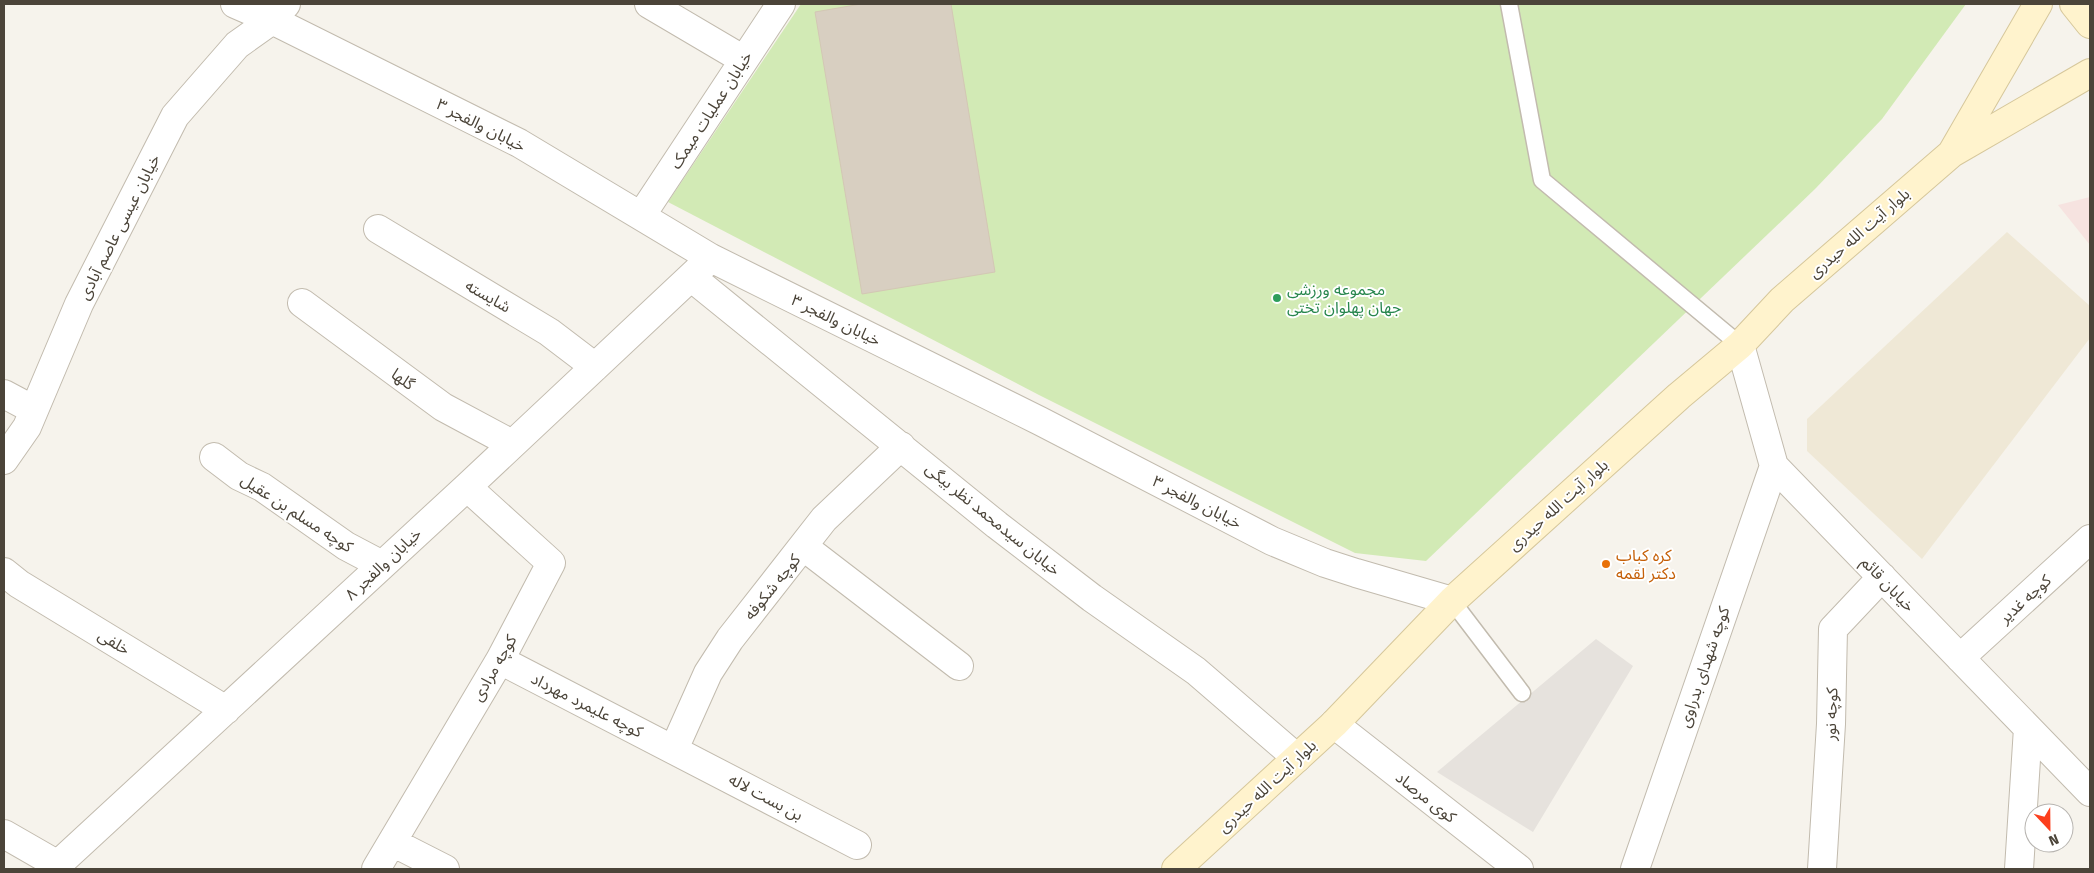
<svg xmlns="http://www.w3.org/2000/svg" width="2094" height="873" font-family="'Fira Sans','Noto Sans Arabic',sans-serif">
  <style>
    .industrial { fill: #e6e2dd }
    .education { fill: #efe8d6 }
    .medical { fill: #f6e3e0 }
    .green { fill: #d2eab5 }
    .building { fill: #d8cfc1; stroke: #d3c7b4 }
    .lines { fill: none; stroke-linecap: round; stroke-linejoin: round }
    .lane-casing { stroke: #c2bbae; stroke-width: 19 }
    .street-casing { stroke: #c2bbae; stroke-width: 30 }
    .secondary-casing { stroke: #d6c79b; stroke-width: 30 }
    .lane { stroke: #fff; stroke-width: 16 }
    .street { stroke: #fff; stroke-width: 28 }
    .secondary { stroke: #fff3cd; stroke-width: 28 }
    .leisure-dot { fill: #2e9e5b; stroke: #fff; stroke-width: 2 }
    .food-dot { fill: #e8710a; stroke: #fff; stroke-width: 2 }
    .labels { text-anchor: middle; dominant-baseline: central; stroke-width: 4; stroke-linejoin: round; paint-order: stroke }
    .street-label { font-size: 16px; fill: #4b4439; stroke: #fff }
    .leisure-label { font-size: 16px; fill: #27864d; stroke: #fff; text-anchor: start }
    .food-label { font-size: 16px; fill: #c56008; stroke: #fff; text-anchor: start }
  </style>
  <rect width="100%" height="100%" fill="#f6f3ec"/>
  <path class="industrial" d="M1596,639L1633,666L1533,832L1437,772Z"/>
  <path class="education" d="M2007,232L2090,306V338L1922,559L1807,451V419Z"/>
  <path class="medical" d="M2090,197V245L2058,205Z"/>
  <path class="green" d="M801,4H1966L1882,119L1815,189L1426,561L1355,553L1039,395L668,202Z"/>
  <path class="building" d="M861,4H951L995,272L862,294L815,12Z"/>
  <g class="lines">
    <defs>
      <path id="lane" d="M1509,4L1542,180L1740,345
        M1452,601L1522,693"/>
      <path id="street" d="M235,4L272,20L519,143L711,258L1040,421L1272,541L1325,563L1356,573L1452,601
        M649,4L744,60
        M641,216L781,4
        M378,229L549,332L595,367
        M691,277L997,525L1092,598L1196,671L1297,758
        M302,303L443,407L512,444
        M1740,345L1774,466L2090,792
        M4,394L34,410
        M214,457L239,476L262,487L346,546L382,565
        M4,460L27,427L79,304L175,116L237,45L272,20L286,4
        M804,547L959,666
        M4,572L19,584L226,710
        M1960,658L2090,539
        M500,660L857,845
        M1334,724L1519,869
        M674,749L708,673L730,639L824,519L901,446
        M4,834L58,865
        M392,842L445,869
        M53,869L467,487L711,258
        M376,869L500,660L551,563L467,487
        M1635,869L1774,466
        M1822,869L1831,724L1833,629L1882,577
        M2019,869L2028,728"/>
      <path id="secondary" d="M2074,4L2090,24
        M1953,151L2038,4
        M1176,869L1334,724L1452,601L1679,396L1740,345L1782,300L1952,153L2090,73"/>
    </defs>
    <use href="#lane" class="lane-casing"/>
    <use href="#street" class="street-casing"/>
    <use href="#secondary" class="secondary-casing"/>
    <use href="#lane" class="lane"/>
    <use href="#street" class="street"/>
    <use href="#secondary" class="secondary"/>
  </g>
  <circle class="leisure-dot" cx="1277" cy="298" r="5"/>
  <circle class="food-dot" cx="1606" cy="564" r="5"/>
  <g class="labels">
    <g class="street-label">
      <text transform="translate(711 110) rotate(-57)">خیابان عملیات میمک</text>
      <text transform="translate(481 125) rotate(27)">خیابان والفجر ۳</text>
      <text transform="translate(119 227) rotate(-63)">خیابان عیسی عاصم آبادی</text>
      <text transform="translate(1859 233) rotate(-41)">بلوار آیت الله حیدری</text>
      <text transform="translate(488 296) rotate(30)">شایسته</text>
      <text transform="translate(836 320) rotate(26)">خیابان والفجر ۳</text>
      <text transform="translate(403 379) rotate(35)">گلها</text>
      <text transform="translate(1197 502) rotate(27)">خیابان والفجر ۳</text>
      <text transform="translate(1558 505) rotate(-42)">بلوار آیت الله حیدری</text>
      <text transform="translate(297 513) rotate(33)">کوچه مسلم بن عقیل</text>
      <text transform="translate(993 519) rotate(39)">خیابان سیدمحمد نظر بیگی</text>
      <text transform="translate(383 564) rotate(-43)">خیابان والفجر ۸</text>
      <text transform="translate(1888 584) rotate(46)">خیابان قائم</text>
      <text transform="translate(772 587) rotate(-51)">کوچه شکوفه</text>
      <text transform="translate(2025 599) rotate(-42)">کوچه غدیر</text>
      <text transform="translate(114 642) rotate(31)">خلفی</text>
      <text transform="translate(1704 667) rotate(-71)">کوچه شهدای بدراوی</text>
      <text transform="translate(494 668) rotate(-60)">کوچه مرادی</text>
      <text transform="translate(587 705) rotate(27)">کوچه علیمرد مهرداد</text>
      <text transform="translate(1831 714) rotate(-88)">کوچه نور</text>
      <text transform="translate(1267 786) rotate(-43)">بلوار آیت الله حیدری</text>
      <text transform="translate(766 797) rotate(28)">بن بست لاله</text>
      <text transform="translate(1426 797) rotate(38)">کوی مرصاد</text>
    </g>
    <g class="leisure-label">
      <text x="1287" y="289">مجموعه ورزشی<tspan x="1287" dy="18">جهان پهلوان تختی</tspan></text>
    </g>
    <g class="food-label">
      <text x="1616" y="555">کره کباب<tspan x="1616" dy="18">دکتر لقمه</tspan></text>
    </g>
  </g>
  <rect width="2094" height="873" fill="none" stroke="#4b4439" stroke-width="10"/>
  <g transform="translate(2049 828) rotate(158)"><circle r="24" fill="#ffffff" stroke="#b7b4b0"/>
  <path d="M0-4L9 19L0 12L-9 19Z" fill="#fc3f1d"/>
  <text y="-8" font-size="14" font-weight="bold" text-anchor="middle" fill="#4b4439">N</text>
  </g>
</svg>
